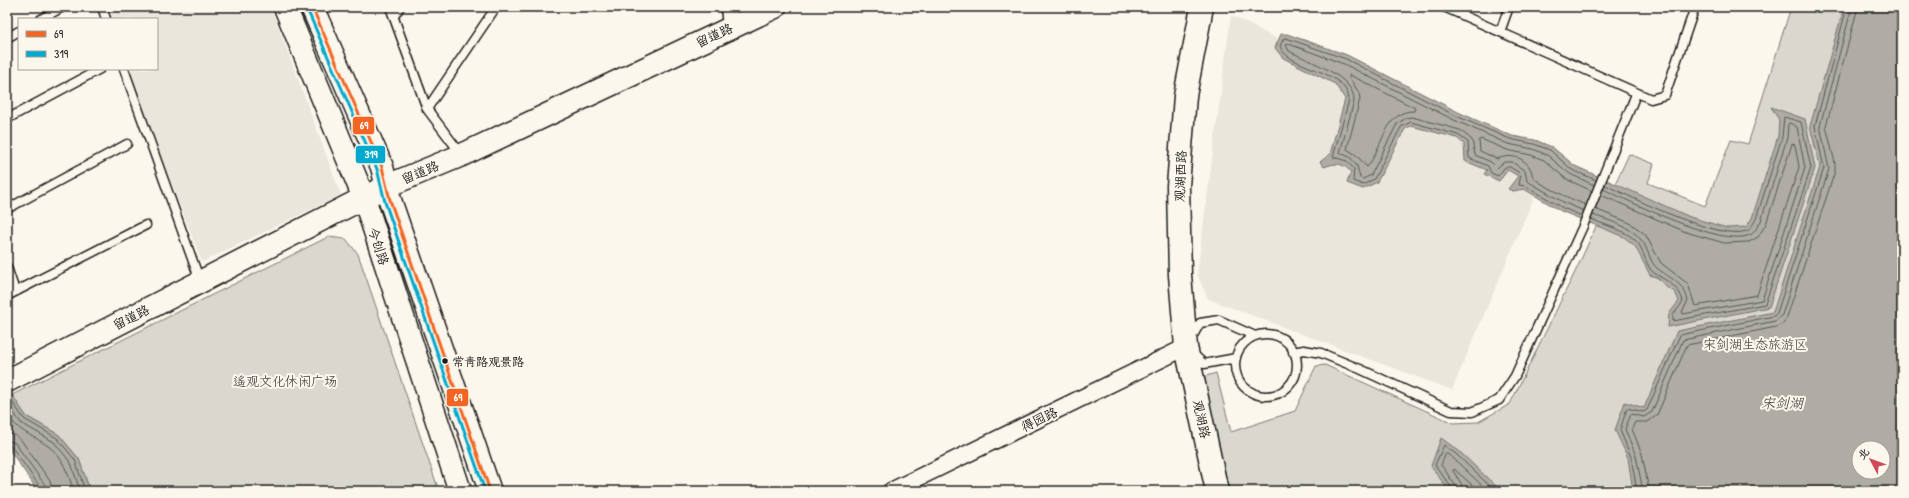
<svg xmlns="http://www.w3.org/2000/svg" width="1909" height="498" font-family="'Patrick Hand','LXGW WenKai TC',sans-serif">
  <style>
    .built { fill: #eae6dc }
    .green { fill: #dad7ce; stroke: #7b7a75; fill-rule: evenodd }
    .water { fill: #afaca5; stroke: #74726e; fill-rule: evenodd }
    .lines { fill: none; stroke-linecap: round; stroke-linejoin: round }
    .shore { stroke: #575653; stroke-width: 1 }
    .lane-casing { stroke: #1c1c1c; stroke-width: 11 }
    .street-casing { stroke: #1c1c1c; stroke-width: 19 }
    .secondary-casing { stroke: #1c1c1c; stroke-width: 25 }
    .lane { stroke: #fbf7ec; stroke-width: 8 }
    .street { stroke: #fbf7ec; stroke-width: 16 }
    .secondary { stroke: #fbf7ec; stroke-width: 22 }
    .bus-1-casing { stroke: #fbf7ec; stroke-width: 6 }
    .bus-2-casing { stroke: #fbf7ec; stroke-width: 6 }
    .bus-1 { stroke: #f26522; stroke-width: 3 }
    .bus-2 { stroke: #00a9ce; stroke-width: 3 }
    .bus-dot { fill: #1c1c1c; stroke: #fbf7ec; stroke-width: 1.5 }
    .labels { text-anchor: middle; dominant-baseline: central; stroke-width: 4; stroke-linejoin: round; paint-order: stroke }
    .bus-label { font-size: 12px; fill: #1c1c1c; stroke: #fbf7ec; text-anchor: start }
    .street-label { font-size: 13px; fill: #1c1c1c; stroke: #fbf7ec }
    .park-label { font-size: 13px; fill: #555451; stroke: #fbf7ec }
    .water-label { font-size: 14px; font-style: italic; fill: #575653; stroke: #fbf7ec }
    .line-badge { stroke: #fbf7ec; stroke-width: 1.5 }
    .badge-label { font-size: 11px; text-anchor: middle; font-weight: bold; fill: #fff }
  </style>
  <rect width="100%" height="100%" fill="#fbf7ec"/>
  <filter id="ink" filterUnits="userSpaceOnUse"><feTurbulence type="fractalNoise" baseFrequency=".025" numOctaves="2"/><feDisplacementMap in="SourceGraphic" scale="8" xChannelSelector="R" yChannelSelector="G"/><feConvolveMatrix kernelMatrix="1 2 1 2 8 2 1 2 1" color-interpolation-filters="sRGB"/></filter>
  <g filter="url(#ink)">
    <path class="built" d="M103,7H271L341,195L202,262L127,69H157V19H108Z
      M1231,15L1341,72L1546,169L1452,390L1208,299L1197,274Z"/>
    <path class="green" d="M1791,7H1902V491H1228L1200,378L1216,373L1231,432L1295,411L1316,366L1325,365L1453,423L1478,422L1510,404L1578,266L1629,154L1654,164L1648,183L1705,206L1731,140L1748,144ZM1859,448H1883V472H1859Z
      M328,237L346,239L358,254L439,491H90L79,459L59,435L26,416L12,395Z"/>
    <path class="water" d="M1844,7H1902V491H1633L1628,458L1615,430L1625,402L1644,408L1677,331L1773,312L1820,167L1810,126ZM1859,448H1883V472H1859Z
      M1281,34H1287L1347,55L1458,112L1512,136L1535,140L1552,147L1575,166L1690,217L1727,228L1746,227L1752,218L1778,136L1779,120L1771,107L1805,119L1815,168L1769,307L1668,327L1669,314L1679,301L1675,292L1666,287L1658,278L1650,275L1635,246L1624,237L1561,211L1524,189L1513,191L1508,189L1518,176L1508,170L1499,181L1484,174L1487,170L1465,161L1464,144L1457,138L1411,126L1405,129L1377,182L1363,189L1347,183L1351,172C1342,162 1335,163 1324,167L1320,162L1330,154L1345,99L1335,84L1283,58L1275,48Z
      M7,387L26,416L59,435L79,459L90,491H38L7,446Z
      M1441,438L1459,451L1501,491H1449L1431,466Z"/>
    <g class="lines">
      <path class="shore" d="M1350,75L1415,108L1414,111C1385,110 1382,150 1367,167L1356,155L1347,149L1360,99L1359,93L1349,77Z
        M1586,205C1577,202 1538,184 1533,177C1532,175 1532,171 1530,168C1523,156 1509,154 1497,159L1480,151L1479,140L1481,139L1507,150L1531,155L1544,160L1566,179L1592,191
        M1595,209L1630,223L1645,234L1661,263L1688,284L1695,306L1757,295L1799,167L1795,145L1792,144L1766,224L1758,237L1749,242L1724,243L1686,232L1601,195
        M1584,211L1565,203L1527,181L1525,171L1512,162H1504L1497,168L1491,162L1475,155L1472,140L1460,130L1412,117L1406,118L1397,124L1371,175L1363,179L1360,178L1357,166L1350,157L1340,153L1354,101C1355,76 1308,61 1289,51L1286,45L1289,44L1344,64L1454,120L1508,144L1533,149L1547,155L1570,174L1594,185
        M1593,215C1609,221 1632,226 1642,241C1648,248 1650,263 1657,268C1670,279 1684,282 1688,301L1682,312L1683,314L1762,300L1805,168L1797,127L1790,123L1788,124L1787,138L1761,221C1758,225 1755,233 1750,235C1722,248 1632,202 1603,189
        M1582,216L1563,208L1526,186L1519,185L1521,174L1510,167H1505L1498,176L1491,173L1488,166L1469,158L1468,142L1458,135L1411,122L1401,127L1374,179L1363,185L1353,181L1354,169L1347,161L1333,157L1349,100C1347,69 1287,69 1280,46L1284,38H1286L1346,59L1456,116L1510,139L1534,144L1550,150L1572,170L1596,180
        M1591,219C1606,226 1627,230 1638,243C1644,251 1646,267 1654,273C1665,280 1681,287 1683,302L1673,315V321L1765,304L1811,168L1801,122L1784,117L1782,137L1756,219C1754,222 1751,229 1747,231C1718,241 1634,198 1605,185
        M7,394L24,419L57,438L75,460L85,491
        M7,403L21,423L54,442L71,463L80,491
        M7,414C20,434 30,433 48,446C63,456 68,475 74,491
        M7,434L15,435L21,440L50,481L52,491
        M7,440L15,443L45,485L46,491
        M7,445L12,447L40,487L41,491
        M1452,491L1451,487L1435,465L1444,445L1456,454L1495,491
        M1457,491L1455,485L1441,465L1446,453L1453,458L1488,491
        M1463,491L1461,483L1453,471L1454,469L1479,491
        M1637,491L1631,457L1620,430L1627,408L1643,412L1647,410L1680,335L1774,316L1777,313L1824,168L1815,126L1847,7
        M1643,491L1636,456L1625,429L1631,414L1644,417L1652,412L1683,340L1775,321L1782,315L1829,169L1820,126L1852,7
        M1649,491L1642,454L1632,429L1635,422H1648L1657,415L1687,345L1776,327L1783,324L1787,317L1835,171V163L1826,126L1858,7"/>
      <defs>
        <path id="lane" d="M102,7L106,19
          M390,7L427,109L461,154
          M1444,7L1651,99L1665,95L1695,7
          M394,16L400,7
          M41,19L63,7
          M1500,32L1509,7
          M7,38L19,31
          M124,69L200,281
          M427,109L496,7
          M7,119L100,69
          M7,209L127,144
          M7,267L15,291
          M7,296L146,225
          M1235 365a31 31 0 1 1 62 0a31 31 0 1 1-62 0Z
          M1191,339L1200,323L1219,320L1255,336
          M1293,352L1304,350L1321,353L1360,369L1451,411L1472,412L1499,400L1515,376L1583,226L1636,94
          M1192,353L1204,364L1236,358"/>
        <path id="street" d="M729,7L731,27
          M891,491L1186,347"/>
        <path id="secondary" d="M285,7L364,198L460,491
          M312,7L382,167L390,200L490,491
          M1202,7L1185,96L1178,186L1180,275L1186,347L1217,491
          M7,381L387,186L462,155L775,7"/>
      </defs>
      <use href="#lane" class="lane-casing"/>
      <use href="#street" class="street-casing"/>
      <use href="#secondary" class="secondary-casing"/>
      <use href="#lane" class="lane"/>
      <use href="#street" class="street"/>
      <use href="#secondary" class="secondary"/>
      <defs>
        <path id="bus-1" d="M312,7L382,167L390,200L490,491"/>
        <path id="bus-2" d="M307,9L377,169L385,202L485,491"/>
      </defs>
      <use href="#bus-1" class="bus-1-casing"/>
      <use href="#bus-2" class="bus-2-casing"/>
      <use href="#bus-1" class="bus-1"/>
      <use href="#bus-2" class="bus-2"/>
    </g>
  </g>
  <circle class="bus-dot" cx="445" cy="361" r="3.5"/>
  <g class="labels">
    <g class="bus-label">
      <text x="452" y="361">常青路观景路</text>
    </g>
    <g class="street-label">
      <text transform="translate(714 35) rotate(-25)">留道路</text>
      <text transform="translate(420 172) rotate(-23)">留道路</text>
      <text transform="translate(1180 176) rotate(-88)">观湖西路</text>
      <text transform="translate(379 246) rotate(72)">今创路</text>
      <text transform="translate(131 317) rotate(-27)">留道路</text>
      <text transform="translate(1039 419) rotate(-26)">得园路</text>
      <text transform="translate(1202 419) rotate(78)">观湖路</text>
    </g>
    <g class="park-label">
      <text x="1755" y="344">宋剑湖生态旅游区</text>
      <text x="285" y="381">遥观文化休闲广场</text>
    </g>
    <g class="water-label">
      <text x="1782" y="402">宋剑湖</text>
    </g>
  </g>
  <g class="line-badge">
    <rect x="352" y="116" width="23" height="19" rx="4" fill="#f26522"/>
    <rect x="355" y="145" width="31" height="19" rx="4" fill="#00a9ce"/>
    <rect x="446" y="388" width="23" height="19" rx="4" fill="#f26522"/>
  </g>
  <g class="badge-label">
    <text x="364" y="129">69</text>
    <text x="371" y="158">319</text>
    <text x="458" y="401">69</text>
  </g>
  <rect width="1909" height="498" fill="none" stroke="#fbf7ec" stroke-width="24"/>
  <rect x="12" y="12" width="1885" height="474" fill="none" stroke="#1c1c1c" stroke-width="1.5" filter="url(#ink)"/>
  <rect x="18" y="18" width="140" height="52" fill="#fbf7ec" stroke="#a29f99"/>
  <rect x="26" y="31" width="20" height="6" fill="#f26522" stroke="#a29f99"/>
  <text x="54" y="38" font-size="12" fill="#1c1c1c">69</text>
  <rect x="26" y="51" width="20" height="6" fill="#00a9ce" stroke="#a29f99"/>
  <text x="54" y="58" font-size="12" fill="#1c1c1c">319</text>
  <g transform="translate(1871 460) rotate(311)"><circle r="19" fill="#fbf7ec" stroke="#a29f99"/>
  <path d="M0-3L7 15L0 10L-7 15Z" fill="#d1495b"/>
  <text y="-6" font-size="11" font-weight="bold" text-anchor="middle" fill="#1c1c1c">北</text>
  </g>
</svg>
